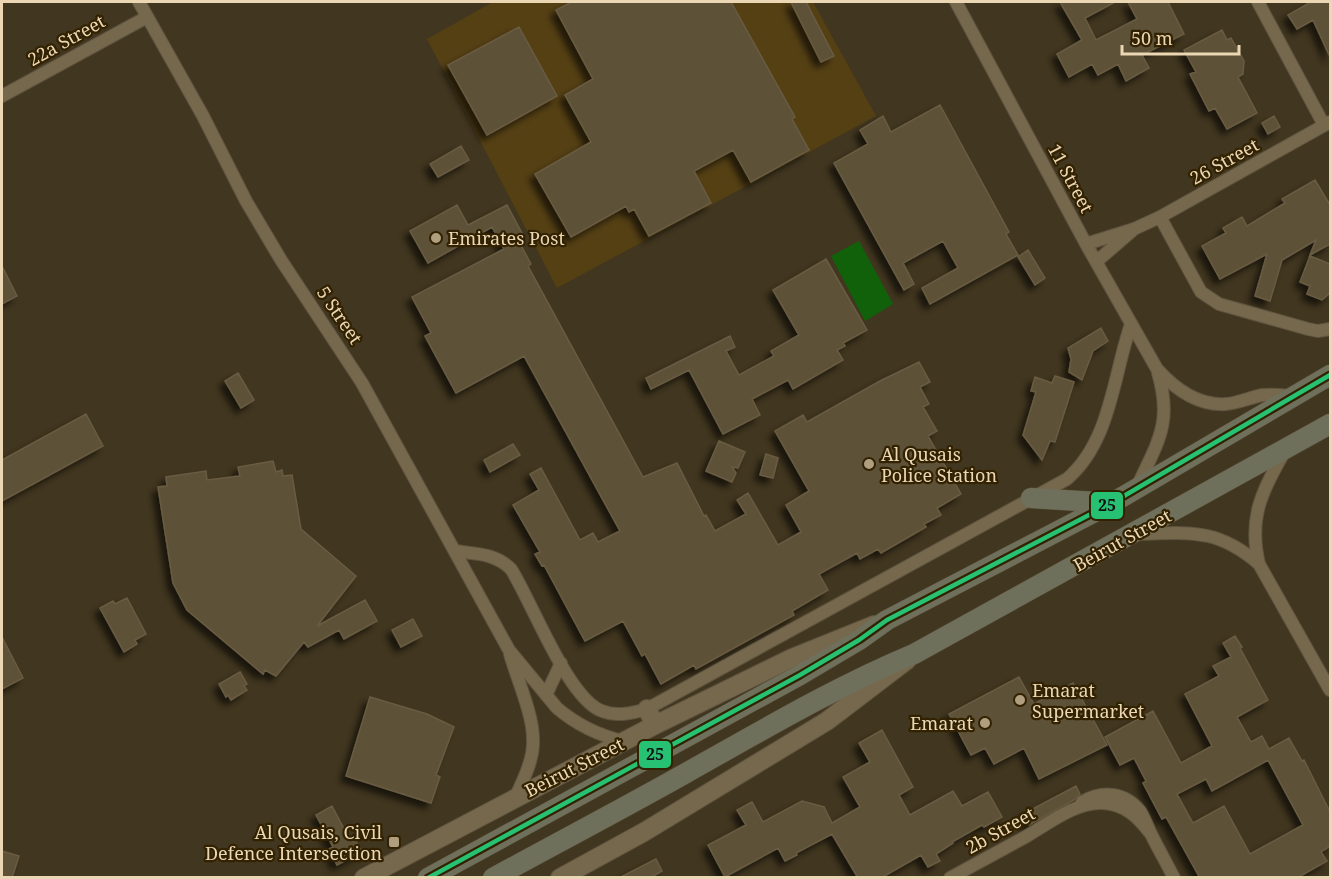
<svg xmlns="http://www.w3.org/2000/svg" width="1332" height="879" font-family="'Noto Serif',serif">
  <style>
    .built { fill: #554014 }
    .green { fill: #11610b }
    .building { fill: #5d5139; stroke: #695c42; stroke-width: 1.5; fill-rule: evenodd; filter: url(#shadow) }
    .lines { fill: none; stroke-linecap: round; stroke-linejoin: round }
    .street-casing { stroke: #5e533f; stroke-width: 14 }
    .secondary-casing { stroke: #5e533f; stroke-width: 20 }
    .primary-casing { stroke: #5e533f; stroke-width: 21 }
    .street { stroke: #75684d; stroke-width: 12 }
    .secondary { stroke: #75684d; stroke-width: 18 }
    .primary { stroke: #6f705b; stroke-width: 20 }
    .bus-1-casing { stroke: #322201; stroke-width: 9 }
    .bus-1 { stroke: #26c172; stroke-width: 4.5 }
    .poi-dot { fill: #b09f7f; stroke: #322201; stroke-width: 2 }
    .labels { text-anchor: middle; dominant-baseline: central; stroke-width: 4.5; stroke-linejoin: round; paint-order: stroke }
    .street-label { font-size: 18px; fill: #ebd7b3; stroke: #322201 }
    .poi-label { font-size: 18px; fill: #ebd7b3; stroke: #322201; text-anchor: start }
    .line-badge { stroke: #322201; stroke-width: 2 }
    .pale-badge-label { font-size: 16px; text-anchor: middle; font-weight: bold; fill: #111 }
  </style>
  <defs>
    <filter id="shadow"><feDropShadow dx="-5.5" dy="5.5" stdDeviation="3" flood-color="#0009"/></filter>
  </defs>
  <rect width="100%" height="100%" fill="#41361f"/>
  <path class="built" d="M493,2H813L876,116L557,288L427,39Z"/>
  <path class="green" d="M859,241L893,304L865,321L831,256Z"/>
  <path class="building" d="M572,2H731L795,117L792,119L809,150L751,182L733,150L694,171L711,203L649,236L634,209L629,212L626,206L571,237L535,174L591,142L565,95L593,79L556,10Z
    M791,2H806L834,56L821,62Z
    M1060,2H1115L1085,18L1096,40L1137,19L1128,2H1168L1184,34L1142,55L1149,68L1126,81L1118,64L1098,75L1092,64L1069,77L1057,54L1082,40Z
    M1311,2H1330V57L1313,20L1297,29L1288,15Z
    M519,27L557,96L487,135L448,65Z
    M1222,30L1227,40L1231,38L1244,61L1243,74L1238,77L1257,113L1227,129L1215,108L1209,111L1190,74L1196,72L1184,50Z
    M940,105L1009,232L1006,234L1018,255L930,304L922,288L958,268L943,241L903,263L914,284L904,290L834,163L868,144L860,130L883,116L891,132Z
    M1274,116L1280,127L1268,134L1262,123Z
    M461,146L469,160L438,177L430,164Z
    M1315,180L1330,205V244L1310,255L1316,240L1282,260L1270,301L1255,296L1267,254L1220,279L1202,246L1226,233L1223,228L1242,217L1247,226L1285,203L1282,199Z
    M457,205L468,225L507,205L523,235L517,238L531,264L528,266L643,477L677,463L704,516L706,515L715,531L746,514L737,500L748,493L778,545L801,532L786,505L809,491L775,431L803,415L807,422L880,381L919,362L930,382L920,387L929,404L923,407L937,431L928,436L961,494L937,508L941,515L924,524L926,527L881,553L878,549L860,559L857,553L819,574L828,590L792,611L794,615L696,669L694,665L661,684L645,654L642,656L623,621L585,641L544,565L542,566L535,554L540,552L513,505L539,490L530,474L541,468L580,540L593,533L598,542L620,531L524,356L456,393L425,336L431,333L412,297L504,249L492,227L428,263L410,231Z
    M1028,250L1045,278L1035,285L1018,257Z
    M1310,256L1330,264V293L1322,300L1307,294L1310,286L1300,282Z
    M826,259L867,330L843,343L845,346L837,350L843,360L793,389L788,380L752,399L760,415L723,434L689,370L651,389L646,378L730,336L735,347L726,351L739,375L774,356L771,351L799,335L773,290Z
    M2,266L17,296L2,304Z
    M1101,328L1108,341L1093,351L1082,380L1069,372L1071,359L1068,348Z
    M238,373L254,400L241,408L225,381Z
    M1055,376L1074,382L1055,442L1050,441L1042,460L1023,435L1036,392L1031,391L1035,377L1052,383Z
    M86,414L103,446L2,501V460Z
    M719,441L745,452L738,468L732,467L736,473L732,482L706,471Z
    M513,444L520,455L490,472L484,460Z
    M766,454L778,458L773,478L760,475Z
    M273,461L276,472L282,470L283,476L292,475L301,529L356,576L317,626L365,600L377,621L344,639L339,630L308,647L304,642L276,676L265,670L263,674L187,610L173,583L158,487L167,486L166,477L206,471L207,480L240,476L238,467Z
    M127,598L146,634L135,640L137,644L124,652L100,608L113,601L115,604Z
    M413,619L422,636L401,647L392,630Z
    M1235,636L1242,647L1240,648L1268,700L1237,717L1251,742L1262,736L1269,749L1289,738L1302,761L1304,760L1330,812V846L1321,852L1327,861L1297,878H1200L1166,817L1162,819L1143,783L1146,781L1134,758L1120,765L1105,737L1153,711L1181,763L1212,746L1185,694L1219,676L1213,666L1231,657L1223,643ZM1268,760L1303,825L1250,854L1224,806L1193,823L1177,794L1206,779L1212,791Z
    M2,637L23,678L2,689Z
    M240,672L247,684L244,686L247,690L231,700L228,695L226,697L219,684Z
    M1019,677L1034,704L1073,683L1107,745L1039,779L1024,748L994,764L985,748L971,755L949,714Z
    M370,697L427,714L454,727L436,775L440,777L431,803L346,776Z
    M882,730L913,787L899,795L910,815L953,791L962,806L988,792L1002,817L984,827L982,825L952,842L953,843L936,854L940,861L928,867L921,855L881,878H858L832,834L796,853L797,855L785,861L778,848L725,877L708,845L746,825L737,810L752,802L763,822L802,801L824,807L832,823L860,807L843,777L870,762L859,743Z
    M1076,786L1080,794L1074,800L1029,825L1023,814Z
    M332,806L349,838L353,836L362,852L337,865L329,849L333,847L316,815Z
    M2,851L19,856L12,878H2Z
    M656,859L662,871L650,878H619Z"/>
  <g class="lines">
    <defs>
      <path id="street" d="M139,2L203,116L246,201L281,260L362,383L509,650L557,708C577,725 597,735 623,741
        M956,2L1086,244L1157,369C1175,389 1198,406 1226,404C1239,403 1251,397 1263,395C1273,394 1282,395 1292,396
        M1258,2L1324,125
        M2,96L147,17
        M1160,217L1201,292L1219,304L1308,329L1318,331L1330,329
        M1086,244L1134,229L1160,217L1330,122
        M1096,262L1133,230
        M1285,451C1262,490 1248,518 1259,564L1330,690
        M1137,487C1157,443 1173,424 1158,373
        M1136,534C1189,533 1216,527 1259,564
        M455,551C476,554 495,553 511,569C532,602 568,699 602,711C617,717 633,713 647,709L1067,479C1111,441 1113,376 1131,324
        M510,654C517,679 533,714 533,739C534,759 524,778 516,796
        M546,695L561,663
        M1082,802C1102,790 1125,792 1140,811C1145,819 1148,828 1152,836C1159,850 1167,864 1174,878
        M950,878C976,864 1001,850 1027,836C1049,823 1076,802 1102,803C1125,804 1138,817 1151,834"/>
      <path id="secondary" d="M647,709L655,725
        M364,878L655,725L792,658L874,625
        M560,878L644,832L827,721L907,660"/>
      <path id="primary" d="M1031,498L1112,503
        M428,878L800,675L859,640L887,620L1112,503L1330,375
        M493,878C557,843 622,809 686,773C761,731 835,687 914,654L1330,424"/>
    </defs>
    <use href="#street" class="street-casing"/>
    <use href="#secondary" class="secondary-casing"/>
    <use href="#primary" class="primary-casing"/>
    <use href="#street" class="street"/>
    <use href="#secondary" class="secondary"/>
    <use href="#primary" class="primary"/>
    <defs>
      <path id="bus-1" d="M428,878L800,675L859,640L887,620L1112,503L1330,375"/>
    </defs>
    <use href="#bus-1" class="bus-1-casing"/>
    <use href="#bus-1" class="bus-1"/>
  </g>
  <g class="poi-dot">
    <circle cx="436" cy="238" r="6"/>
    <circle cx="869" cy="464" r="6"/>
    <circle cx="1020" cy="700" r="6"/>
    <circle cx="985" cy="723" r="6"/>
    <rect x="388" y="836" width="12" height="12" rx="3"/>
  </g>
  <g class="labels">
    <g class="street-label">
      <text transform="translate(66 40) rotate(-29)">22a Street</text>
      <text transform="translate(1224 161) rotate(-29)">26 Street</text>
      <text transform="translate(1071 178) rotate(62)">11 Street</text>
      <text transform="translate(340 315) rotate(56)">5 Street</text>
      <text transform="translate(1122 540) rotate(-29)">Beirut Street</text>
      <text transform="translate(574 767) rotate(-27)">Beirut Street</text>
      <text transform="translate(1000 830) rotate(-29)">2b Street</text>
    </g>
    <g class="poi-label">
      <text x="448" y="238">Emirates Post</text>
      <text x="881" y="454">Al Qusais<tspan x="881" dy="21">Police Station</tspan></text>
      <text x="1032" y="690">Emarat<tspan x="1032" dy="21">Supermarket</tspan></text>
      <text x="973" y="723" text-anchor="end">Emarat</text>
      <text x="382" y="832" text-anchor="end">Al Qusais, Civil<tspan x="382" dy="21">Defence Intersection</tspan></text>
    </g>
  </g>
  <g class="line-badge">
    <rect x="1090" y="491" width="34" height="29" rx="6" fill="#26c172"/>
    <rect x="638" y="740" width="34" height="29" rx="6" fill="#26c172"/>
  </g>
  <g class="pale-badge-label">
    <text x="1107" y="511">25</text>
    <text x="655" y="760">25</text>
  </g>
  <rect width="1332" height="879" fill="none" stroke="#ebd7b3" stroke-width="6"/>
  <path d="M1122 45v9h117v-9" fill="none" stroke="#ebd7b3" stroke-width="3"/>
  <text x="1131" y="45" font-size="18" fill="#ebd7b3" stroke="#322201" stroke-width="4.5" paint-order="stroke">50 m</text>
</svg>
